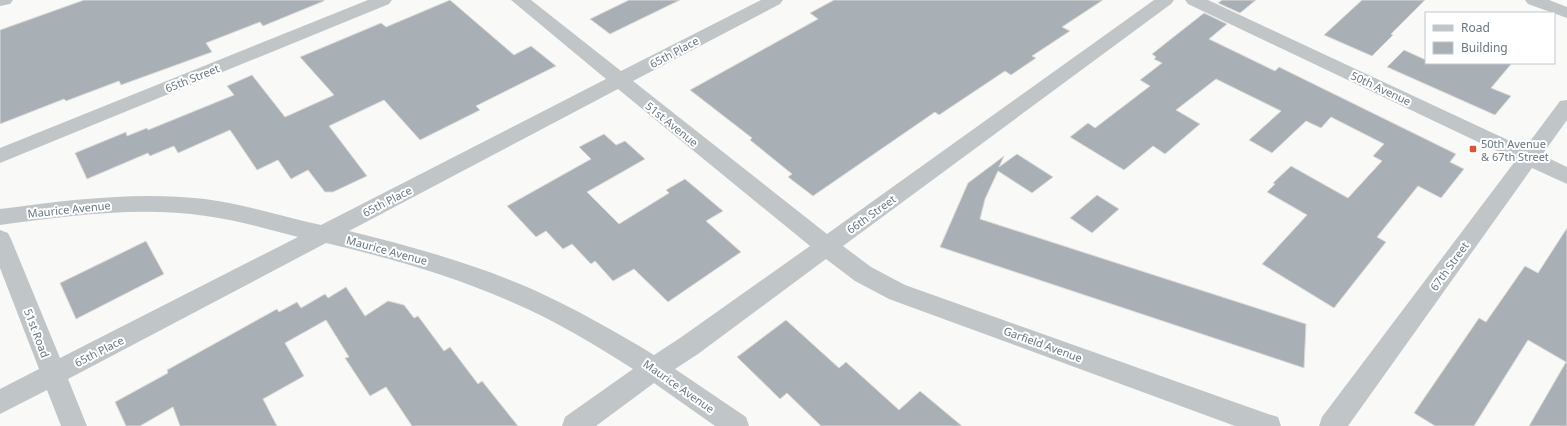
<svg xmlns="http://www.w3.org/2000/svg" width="1567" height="426" font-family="'Noto Sans',sans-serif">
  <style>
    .building { fill: #a8b0b6; stroke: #dbdbd9 }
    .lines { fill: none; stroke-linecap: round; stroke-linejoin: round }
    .minor { fill: #c0c5c8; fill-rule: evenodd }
    .poi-dot { fill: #da5536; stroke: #fff; stroke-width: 1.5 }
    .labels { text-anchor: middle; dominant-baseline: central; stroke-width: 4; stroke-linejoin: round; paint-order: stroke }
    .street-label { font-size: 11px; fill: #667680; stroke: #fff }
    .poi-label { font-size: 11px; fill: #667680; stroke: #fff; text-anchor: start }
  </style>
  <rect width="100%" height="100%" fill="#f9f9f7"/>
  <path class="building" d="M84,0H324V1L263,26L260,22L206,43L212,52L121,85L119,81L66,101L64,99L0,124V30Z
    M450,0L514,55L531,46L556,66L476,106L480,110L420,140L384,100L329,126L367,176L333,192H325L308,170L291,179L278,160L257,170L230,130L178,153L174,146L150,156L148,153L87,179L75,153L126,132L127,136L147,128L148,130L234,95L227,86L252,75L285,117L334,95L300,57L381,23L386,27Z
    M629,0H680L610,34L590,19Z
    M834,0H1103L1062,27L1070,31L1032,56L1036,58L1011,75L1005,71L939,115L935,112L813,196L788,177L792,174L750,140L752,138L690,90L818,19L810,13Z
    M1222,0H1256L1240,13L1218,3Z
    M1362,0H1425L1391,34L1393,35L1372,56L1324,35Z
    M1204,13L1227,24L1209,39L1275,71L1279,67L1456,154L1450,162L1464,169L1441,198L1418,186L1377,237L1386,242L1334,308L1262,264L1307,215L1267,192L1275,184L1273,183L1291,166L1348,198L1382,161L1373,156L1384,144L1331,117L1321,128L1306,121L1272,153L1249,140L1281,111L1216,79L1176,110L1200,124L1165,154L1153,146L1124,170L1070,137L1088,123L1095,128L1150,86L1140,80L1162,63L1154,59L1156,57L1152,54Z
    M1404,50L1426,60V63H1512L1491,88L1511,96L1495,115L1387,67Z
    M604,134L616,145L625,141L645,159L587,192L619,224L669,193L666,190L685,179L723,211L706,221L741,252L668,302L634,269L613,281L595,261L591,264L572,244L563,249L546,231L536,237L507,206L591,159L579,147Z
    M1017,154L1053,177L1032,193L998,171L985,199L980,219L1306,324L1304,368L940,247L968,183L1004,156L999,167Z
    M1097,195L1119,209L1092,233L1070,218Z
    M1567,228V426H1529L1566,362L1528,340L1474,426H1435L1414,413L1479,318L1486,322L1525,266L1538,273Z
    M146,241L164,274L76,319L60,283Z
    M346,287L365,316L388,301L404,305L414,318L418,316L444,351L450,347L478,384L482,381L518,426H412L386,387L370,396L345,358L349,357L326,320L285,343L304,376L263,399L277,426H180L173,407L140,426H126L115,402L168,373L167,370L277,309L279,312L297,302L301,308L325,294L328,298Z
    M786,320L839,368L846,362L899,410L920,391L962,426H821L787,393L780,399L737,357Z"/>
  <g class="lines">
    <path class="minor" d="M0,0H13L10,4L0,6Z
      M368,0H392L389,4L0,163V148Z
      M511,0H531L621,71L761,0H783L780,4L633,81L827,234L1154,0H1174L1171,4L843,246L871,267L905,285L1268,414L1278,417L1281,426H1235L889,299L855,281L826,259L698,354L675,369L746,417L749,426H715L654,383L596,426H562L565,417L633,369C595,345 556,321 514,303C453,276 390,258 326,243L68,379L87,426H61L47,390L0,414V389L39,369L0,268V230L8,233L11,239L60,358L298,237C267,229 237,220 206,216C138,206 68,216 0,225V209C68,200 137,191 205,199C244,204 283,217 321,225L606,79ZM618,89L810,246L680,338L654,355C615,331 575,309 534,290C475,264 411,246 349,231Z
      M1185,0H1208L1525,148L1560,101L1567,100V120L1542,155L1567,167V184L1532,168L1348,426H1319L1322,417L1516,160L1188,4Z
      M1525,0H1549L1567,7V18L1528,4Z"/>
  </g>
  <rect class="poi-dot" x="1469" y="145" width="8" height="8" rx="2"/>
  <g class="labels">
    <g class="street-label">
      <text transform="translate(674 52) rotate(-28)">65th Place</text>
      <text transform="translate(192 78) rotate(-22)">65th Street</text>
      <text transform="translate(1381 88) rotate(25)">50th Avenue</text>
      <text transform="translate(672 124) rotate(39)">51st Avenue</text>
      <text transform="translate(387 201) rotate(-27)">65th Place</text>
      <text transform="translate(69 209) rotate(-6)">Maurice Avenue</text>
      <text transform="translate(871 214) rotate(-36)">66th Street</text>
      <text transform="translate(387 250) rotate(15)">Maurice Avenue</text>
      <text transform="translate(1449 266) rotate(-54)">67th Street</text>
      <text transform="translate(37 333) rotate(69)">51st Road</text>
      <text transform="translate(1043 344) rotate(20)">Garfield Avenue</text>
      <text transform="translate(99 351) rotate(-27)">65th Place</text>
      <text transform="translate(679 386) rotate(35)">Maurice Avenue</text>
    </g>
    <g class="poi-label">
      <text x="1481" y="143">50th Avenue<tspan x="1481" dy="13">&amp; 67th Street</tspan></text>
    </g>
  </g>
  <rect x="1425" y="12" width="130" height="52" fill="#ffffff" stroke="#c2c8cc"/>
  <rect x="1433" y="25" width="20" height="6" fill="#c0c5c8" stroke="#c2c8cc"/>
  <text x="1461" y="32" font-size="12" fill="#667680">Road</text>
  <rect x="1433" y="42" width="20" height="12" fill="#a8b0b6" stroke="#c2c8cc"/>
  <text x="1461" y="52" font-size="12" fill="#667680">Building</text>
</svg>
